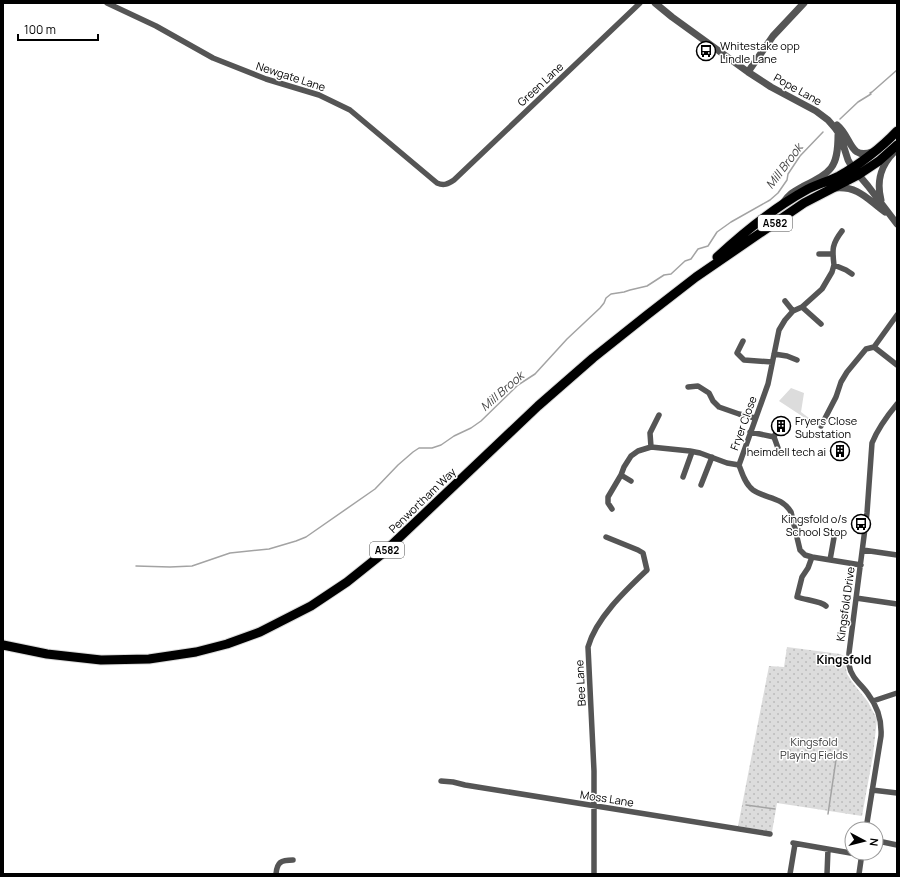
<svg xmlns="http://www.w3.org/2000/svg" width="900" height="877" font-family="Manrope,sans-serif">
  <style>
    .green { fill: #dcdcdc }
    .park { fill: url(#park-dots) }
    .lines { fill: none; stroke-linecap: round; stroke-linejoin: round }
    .stream { stroke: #a3a3a3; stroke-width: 1.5 }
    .trunk-casing { stroke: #dbdbdb; stroke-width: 11 }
    .minor { stroke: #555; stroke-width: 5.5 }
    .tertiary { stroke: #555; stroke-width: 7 }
    .trunk { stroke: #000; stroke-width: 9 }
    .labels { text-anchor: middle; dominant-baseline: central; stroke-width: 3; stroke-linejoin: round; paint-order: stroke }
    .shield { fill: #fff; stroke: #4c4c4c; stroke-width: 1 }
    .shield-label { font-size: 10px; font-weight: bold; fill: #000 }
    .poi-label { font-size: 11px; fill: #000; stroke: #fff; text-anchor: start }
    .street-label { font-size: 11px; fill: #000; stroke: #fff }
    .park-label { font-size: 11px; fill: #333; stroke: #fff }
    .water-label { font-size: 12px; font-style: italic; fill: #444; stroke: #fff }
    .neighbourhood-label { font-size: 12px; font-weight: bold; fill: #000; stroke: #fff }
  </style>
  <defs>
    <pattern id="park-dots" width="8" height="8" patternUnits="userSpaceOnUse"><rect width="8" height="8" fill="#dcdcdc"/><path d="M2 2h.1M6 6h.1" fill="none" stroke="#bbb" stroke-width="1.8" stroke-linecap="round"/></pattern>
  </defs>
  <rect width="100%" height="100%" fill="#fff"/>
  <path class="green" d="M791,388L804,393L801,412L809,418L808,420L779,401Z"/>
  <path class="park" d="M787,647L840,654L844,656L847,674L853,683L868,702L877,719L873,755L862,816L777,803L772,832L738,826L769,666L784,667Z"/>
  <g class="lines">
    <path class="stream" d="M840,119L858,102L871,94L870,93L872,92L897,70
      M136,566L170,567L192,566L230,553L269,549L296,541L306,537L375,489L398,465L413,452L419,448H432L441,445L454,436L471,428L481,421L518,385L535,374L567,339L600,308L604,303L606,298L611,294L624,292L630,290L647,286L664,275L671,274L685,261L691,259L698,249L708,246L717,232L731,222L770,200L778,193L787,180L788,174L800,156L823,132
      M746,805L775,809
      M828,814L837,753"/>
    <defs>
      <path id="trunk" d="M717,257C745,231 775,207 808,189C818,184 829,181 839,176C859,165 882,147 897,131
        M3,645L47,654L101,660L149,659L196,652L227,644L260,632L311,606L347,582L382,554L538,406L593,358L647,315L696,277L804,203L858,175L879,161L897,145"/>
    </defs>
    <use href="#trunk" class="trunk-casing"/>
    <path class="minor" d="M107,3L156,26L213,58L266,79L319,95L350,110L437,183C444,186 448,184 454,180L640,3
      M819,254H832
      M834,265C832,249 832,244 842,231
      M852,274L846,270L834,265L832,272L822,289L802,307L793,311L785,320L779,330L768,384L739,465C742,473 745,484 753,490C766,499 781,496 791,512L800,550L805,555L812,557L861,565
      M785,301L793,311
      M802,307L821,324
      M743,341L737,353L744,360L772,362
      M874,347L897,365
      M774,354L787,356L797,360
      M688,387L698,386L709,393L713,401L719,407L739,414L755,418
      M821,426L836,397L841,382L847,372L866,349L874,347L897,315
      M750,432L774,437L778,448
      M774,437L777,430
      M651,447L650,433L659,415
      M621,475L631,481
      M683,477L692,452
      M701,485L712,457
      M612,509L608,503V497L621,475L624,467L631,456L638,451L651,447L690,451L700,453L727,463L739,465
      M863,550L897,555
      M812,557L808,568L802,577L797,597C805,600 821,601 826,606
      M830,560L835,532
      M856,598L897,604
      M873,701L897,693
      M441,781L453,782L465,785L770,834
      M872,790L897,793
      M866,829L881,736C882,720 878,707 868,694C862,685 851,678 849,665C849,661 849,657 849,653L867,513L872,443C878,428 887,416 897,404
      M878,841L897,845
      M793,843L862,855
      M276,874C277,862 281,860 293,860
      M594,874V771L588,647C596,618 626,590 647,570L643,553L638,550L606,537
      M790,874L795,844
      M827,874L828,849
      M859,874L862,853"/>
    <path class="tertiary" d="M655,3L672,17L748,72L771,87L816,111L828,120L835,128L840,135L848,160L852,167L868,186L897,224
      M748,72L773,36L804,3
      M837,125C852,137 849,160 872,152
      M835,188C859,186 867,199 885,212
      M881,200C876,180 881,165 895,151
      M783,203C789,194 793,192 802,187C831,172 838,169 838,135"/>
    <use href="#trunk" class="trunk"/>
  </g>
  <defs>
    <symbol id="bus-ring" viewBox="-11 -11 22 22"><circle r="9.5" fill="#fff" stroke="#000" stroke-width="1.5"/><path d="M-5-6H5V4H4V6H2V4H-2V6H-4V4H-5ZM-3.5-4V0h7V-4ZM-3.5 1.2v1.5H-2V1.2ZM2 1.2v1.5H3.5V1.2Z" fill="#000"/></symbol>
    <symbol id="building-ring" viewBox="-11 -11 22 22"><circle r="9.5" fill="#fff" stroke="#000" stroke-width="1.5"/><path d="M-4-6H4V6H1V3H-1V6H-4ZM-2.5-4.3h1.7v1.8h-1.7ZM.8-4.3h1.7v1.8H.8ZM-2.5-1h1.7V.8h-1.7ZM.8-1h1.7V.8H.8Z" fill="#000"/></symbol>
  </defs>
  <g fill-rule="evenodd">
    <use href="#bus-ring" x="695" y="40" width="22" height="22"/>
    <use href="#building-ring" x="770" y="415" width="22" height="22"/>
    <use href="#building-ring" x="829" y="440" width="22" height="22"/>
    <use href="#bus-ring" x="850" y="513" width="22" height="22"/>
  </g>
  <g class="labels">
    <g class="shield">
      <rect x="758" y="215" width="34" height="16" rx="3"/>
      <rect x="370" y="542" width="34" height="16" rx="3"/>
    </g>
    <g class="shield-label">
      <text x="775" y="223">A582</text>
      <text x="387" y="550">A582</text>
    </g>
    <g class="poi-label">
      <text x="720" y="45">Whitestake opp<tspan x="720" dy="13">Lindle Lane</tspan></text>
      <text x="795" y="420">Fryers Close<tspan x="795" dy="13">Substation</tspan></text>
      <text x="826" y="451" text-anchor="end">heimdell tech ai</text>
      <text x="847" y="518" text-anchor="end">Kingsfold o/s<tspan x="847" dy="13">School Stop</tspan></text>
    </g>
    <g class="street-label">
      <text transform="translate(291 76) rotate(18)">Newgate Lane</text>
      <text transform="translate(540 84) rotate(-43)">Green Lane</text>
      <text transform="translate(798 89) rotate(29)">Pope Lane</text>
      <text transform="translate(743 423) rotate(-70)">Fryer Close</text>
      <text transform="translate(422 500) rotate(-44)">Penwortham Way</text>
      <text transform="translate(845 604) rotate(-82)">Kingsfold Drive</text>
      <text transform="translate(580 683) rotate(-93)">Bee Lane</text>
      <text transform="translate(607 798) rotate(9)">Moss Lane</text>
    </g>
    <g class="park-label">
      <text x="814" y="741">Kingsfold<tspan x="814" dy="13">Playing Fields</tspan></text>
    </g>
    <g class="water-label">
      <text transform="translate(784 166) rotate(-53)">Mill Brook</text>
      <text transform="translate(502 391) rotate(-41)">Mill Brook</text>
    </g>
    <g class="neighbourhood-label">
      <text x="844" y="659">Kingsfold</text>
    </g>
  </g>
  <rect width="900" height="877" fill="none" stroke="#000000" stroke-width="8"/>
  <g transform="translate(864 841) rotate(97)"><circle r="19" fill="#ffffff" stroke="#999999"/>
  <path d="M0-3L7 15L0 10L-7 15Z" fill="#000000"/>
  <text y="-6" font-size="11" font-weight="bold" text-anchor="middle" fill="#000000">N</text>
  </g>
  <path d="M18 34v6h80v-6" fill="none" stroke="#000000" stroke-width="2"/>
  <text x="24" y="34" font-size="12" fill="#000000" stroke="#ffffff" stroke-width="3" paint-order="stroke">100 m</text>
</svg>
